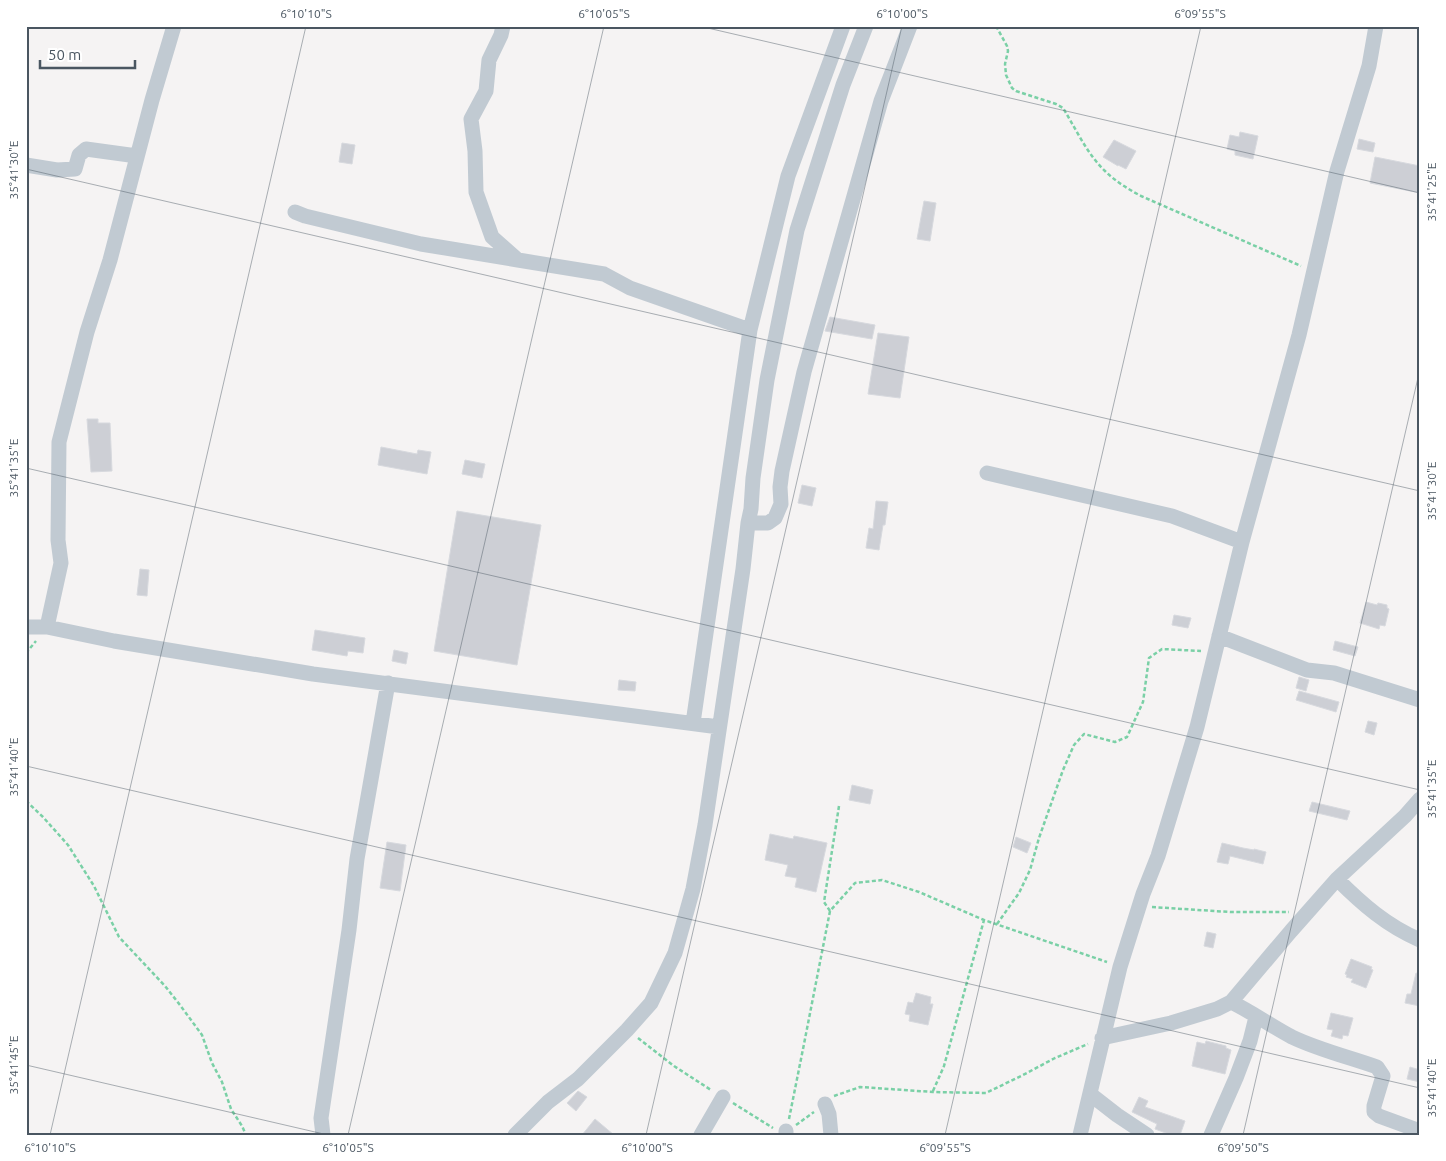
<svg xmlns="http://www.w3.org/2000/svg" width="1446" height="1161" font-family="Ubuntu,sans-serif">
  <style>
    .building { fill: #cdcfd5; stroke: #d7d9de }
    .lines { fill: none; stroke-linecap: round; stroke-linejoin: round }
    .path { stroke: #7ad0a6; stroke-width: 2.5; stroke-dasharray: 4 2.5; stroke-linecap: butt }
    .minor { stroke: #c1cad2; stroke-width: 15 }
    .ticks { fill: none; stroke: #4a5661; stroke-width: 1; stroke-opacity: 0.45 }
    .neatline { fill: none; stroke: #4a5661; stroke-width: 2 }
    .ticks-label { font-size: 12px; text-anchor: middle; fill: #4a5661 }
  </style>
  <rect width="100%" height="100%" fill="#f5f3f3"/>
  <path class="building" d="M1240,132L1258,136L1253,159L1235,155V151L1227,149L1230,135L1239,137Z
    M1359,139L1375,143L1373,152L1357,149Z
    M1114,140L1136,151L1126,169L1118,165V166L1103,157Z
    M342,143L355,145L352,164L339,162Z
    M1375,157L1420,166V193L1370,183Z
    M924,201L936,203L930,241L917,239Z
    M830,317L875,325L872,339L825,331Z
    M878,333L909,337L900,398L868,394Z
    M87,419H98V423H110L112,471L91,472Z
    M381,447L417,454L418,450L431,452L427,474L378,465Z
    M465,460L485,464L482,478L462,474Z
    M802,485L816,488L812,506L798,503Z
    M876,501L888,502L885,525H883L879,550L866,548L869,528L873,529Z
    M457,511L541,525L517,665L434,651Z
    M140,569L149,570L147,596L137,595Z
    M1366,602L1377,605L1378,603L1387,605V608L1389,609L1385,626L1380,625L1379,629L1360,623Z
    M1174,615L1191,618L1188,628L1172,625Z
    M315,630L365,638L363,653L348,651L347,656L312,650Z
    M1335,641L1358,647L1355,656L1333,650Z
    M394,650L408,653L406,664L392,661Z
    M1299,677L1309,680L1306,691L1296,688Z
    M619,680L636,682L635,691L618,690Z
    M1299,691L1339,702L1336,712L1296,700Z
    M1368,721L1377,723L1374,735L1365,732Z
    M852,785L873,790L870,804L849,800Z
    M1312,802L1350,811L1347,820L1309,811Z
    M770,834L793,839L794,836L827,843L816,892L795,887L797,878L785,876L788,865L765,860Z
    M1016,837L1031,843L1027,853L1013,847Z
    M387,842L406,845L400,891L380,888Z
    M1222,843L1243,848L1254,850V849L1266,852L1263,864L1230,856L1228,864L1217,862Z
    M1207,932L1216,934L1213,948L1204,946Z
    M1351,959L1372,967L1371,969L1373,970L1366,988L1351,982L1353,979L1346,977L1347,975L1345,974Z
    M1416,973L1420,974V1006L1405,1003L1407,994H1411Z
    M916,993L931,997L930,1004H933L928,1025L909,1021L910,1015L905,1014L908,1002L913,1003Z
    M1331,1013L1353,1018L1348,1036L1343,1035L1342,1039L1331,1036L1333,1030L1327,1029Z
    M1206,1041L1226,1046V1048L1231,1050L1225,1074L1192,1066L1197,1042L1205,1044Z
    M1410,1067L1420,1070V1082L1407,1079Z
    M578,1091L587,1097L576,1111L567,1103Z
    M1139,1097L1148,1101L1145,1107L1185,1121L1180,1135H1171L1155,1129L1157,1124L1132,1112Z
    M595,1119L614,1135H582Z"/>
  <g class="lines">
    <path class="path" d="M996,26L1007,46L1008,51L1005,64L1006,75L1012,88L1016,91L1056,104L1063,108C1076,129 1087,154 1105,171C1115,181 1128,189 1141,196L1301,266
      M26,653L36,641
      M26,801L43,817L68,845L94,886L119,937L165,986L180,1005L202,1035L212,1063L222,1082L231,1109L242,1126L246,1135
      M1152,907L1230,912H1289
      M830,911L824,902L839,806
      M997,924L1019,893L1030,870L1039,838L1063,770L1074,745L1084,734L1115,742L1127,737L1143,702L1149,658L1162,649L1201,651
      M638,1038L674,1066L711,1090
      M933,1091L944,1066L984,920
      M834,1096L860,1087L933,1092L986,1093L1023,1075L1055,1058L1088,1044
      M733,1103L773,1128
      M789,1119L804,1044L830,911L855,883L882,880L919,892L984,920L1107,962
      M796,1125L814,1112"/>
    <path class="minor" d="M174,26L152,100L110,260L87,332L59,442L58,540L61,563L47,627L114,641L313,674L719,727
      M503,26L501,35L489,60L486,91L471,119L475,151L476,192L492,237L518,260L604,274L630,288L750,330
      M26,165L57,170L75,169L79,155L86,149L137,156
      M295,212L305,216L421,244L518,260
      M987,473L1172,516L1242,542
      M748,523H768L775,518L781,504L780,487L782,471L804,372L881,101L910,26
      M26,627H47
      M1219,636L1307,670L1334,673L1420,700
      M693,723L750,330L788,176L843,26
      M1337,879C1362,904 1387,926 1420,940
      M1231,1002C1252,1012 1271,1026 1292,1037C1319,1050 1349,1057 1377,1067L1383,1076L1374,1106V1112L1379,1116L1420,1131
      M1102,1038L1171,1023L1217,1009L1231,1002L1291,931L1337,879L1405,816L1420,799
      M1090,1094L1117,1115L1147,1135
      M825,1104L829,1114L831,1135
      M323,1135L321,1118L349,930L357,859L388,683
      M515,1135L548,1102L578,1079L627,1030L651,1003L675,953L693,889L705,825L743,569L748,523L751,509L753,478L767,380L797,230L843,85L866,26
      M701,1135L723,1097
      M786,1135V1131
      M1080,1135L1120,967L1143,894L1158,856L1197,727L1242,542L1299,335L1337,171L1369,66L1376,26
      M1211,1135L1236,1078L1250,1041L1256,1017"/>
  </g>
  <path class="ticks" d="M699,26L1420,193M26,169L1420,491M26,468L1420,790M26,766L1420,1088M26,1065L328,1135M50,1135L306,26M348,1135L604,26M646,1135L902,26M945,1135L1201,26M1243,1135L1420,369"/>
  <rect width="1446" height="1161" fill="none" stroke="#ffffff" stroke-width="55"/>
  <path d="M40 60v8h95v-8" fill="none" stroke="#4a5661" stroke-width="2.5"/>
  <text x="48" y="60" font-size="15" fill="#4a5661" stroke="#ffffff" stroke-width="4" paint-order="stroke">50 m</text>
  <rect x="28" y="28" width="1390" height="1106" class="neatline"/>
  <g class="ticks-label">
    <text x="306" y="18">6°10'10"S</text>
    <text x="604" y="18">6°10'05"S</text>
    <text x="902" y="18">6°10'00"S</text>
    <text x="1200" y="18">6°09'55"S</text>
    <text transform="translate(14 170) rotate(-90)" y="4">35°41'30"E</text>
    <text transform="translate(1432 192) rotate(-90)" y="4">35°41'25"E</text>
    <text transform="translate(14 468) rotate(-90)" y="4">35°41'35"E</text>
    <text transform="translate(1432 491) rotate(-90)" y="4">35°41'30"E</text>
    <text transform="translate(14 767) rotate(-90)" y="4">35°41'40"E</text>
    <text transform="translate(1432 789) rotate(-90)" y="4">35°41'35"E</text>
    <text transform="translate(14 1065) rotate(-90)" y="4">35°41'45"E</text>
    <text transform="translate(1432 1088) rotate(-90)" y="4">35°41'40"E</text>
    <text x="50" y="1152">6°10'10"S</text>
    <text x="348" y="1152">6°10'05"S</text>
    <text x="647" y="1152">6°10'00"S</text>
    <text x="945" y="1152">6°09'55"S</text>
    <text x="1243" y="1152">6°09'50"S</text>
  </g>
</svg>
